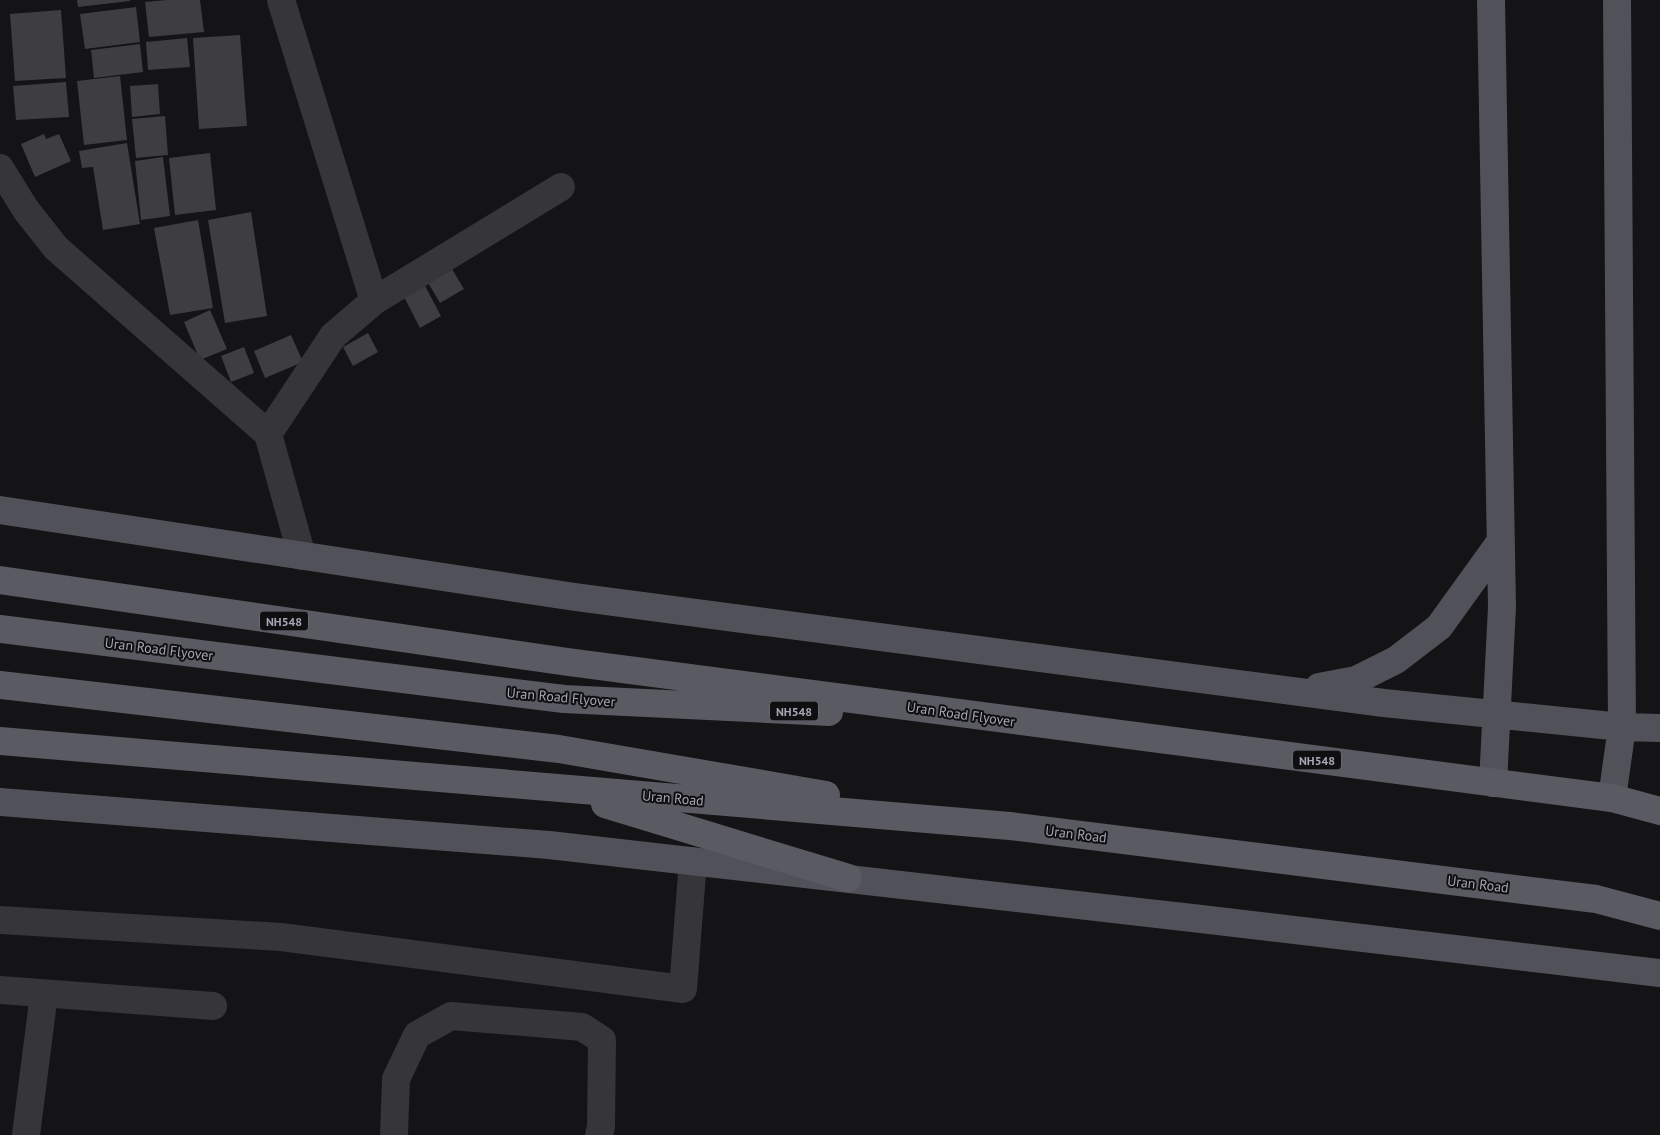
<svg xmlns="http://www.w3.org/2000/svg" width="1660" height="1135" font-family="'PT Sans',sans-serif">
  <style>
    .building { fill: #3e3d42 }
    .lines { fill: none; stroke-linecap: round; stroke-linejoin: round }
    .minor { stroke: #35353a; stroke-width: 28 }
    .primary { stroke: #515159; stroke-width: 28 }
    .trunk { stroke: #595a62; stroke-width: 28 }
    .labels { text-anchor: middle; dominant-baseline: central; stroke-width: 4; stroke-linejoin: round; paint-order: stroke }
    .shield { fill: #0f0e10; stroke: #787984; stroke-width: 1 }
    .shield-label { font-size: 12px; font-weight: bold; fill: #a5a7b5 }
    .street-label { font-size: 14px; fill: #a5a7b5; stroke: #0f0e10 }
  </style>
  <rect width="100%" height="100%" fill="#141315"/>
  <path class="building" d="M77,0H130V1L78,7Z
    M167,0H200L204,32L149,37L145,2Z
    M136,7L140,42L85,49L80,14Z
    M61,10L66,78L15,81L10,14Z
    M240,35L247,126L199,129L193,38Z
    M187,38L190,67L148,70L146,42Z
    M140,44L143,72L94,78L91,50Z
    M120,76L127,140L84,145L77,81Z
    M66,82L69,117L16,120L13,86Z
    M158,84L160,114L132,117L130,86Z
    M165,116L168,155L136,158L132,119Z
    M44,134L46,139L59,134L71,161L35,177L21,144Z
    M127,143L140,224L103,230L93,167L82,168L79,151Z
    M210,153L216,210L175,215L169,158Z
    M163,157L170,216L141,220L135,161Z
    M251,212L267,316L225,323L208,220Z
    M198,220L213,308L170,315L154,228Z
    M446,259L464,289L440,303L423,274Z
    M423,282L441,316L420,328L402,293Z
    M210,310L227,349L200,360L184,322Z
    M368,333L378,352L353,366L343,347Z
    M291,335L303,362L265,378L254,351Z
    M244,347L254,373L231,382L221,356Z"/>
  <g class="lines">
    <path class="minor" d="M281,0L374,301
      M0,168L26,210L56,248L268,434L302,556
      M268,434L333,336L374,301L561,187
      M0,920L281,937L683,989L693,861
      M0,990L213,1006
      M26,1135L44,994
      M394,1135L396,1079L417,1035L451,1016L582,1027L602,1040L601,1127L599,1135"/>
    <path class="primary" d="M1491,0L1502,607L1493,783
      M0,510L575,597L1384,703L1622,727L1660,728
      M1319,687L1356,680L1396,660L1439,627L1501,541
      M1612,798L1622,727L1617,0
      M0,802L549,845L1201,919L1660,973"/>
    <path class="trunk" d="M0,580L568,662L1612,798L1660,811
      M0,629L564,699L829,712
      M0,685L559,749L826,795
      M0,741L1010,826L1596,899L1660,916
      M605,804L848,878"/>
  </g>
  <g class="labels">
    <g class="shield">
      <rect x="260" y="611.5" width="48" height="19" rx="4"/>
      <rect x="770" y="701.5" width="48" height="19" rx="4"/>
      <rect x="1293" y="750.5" width="48" height="19" rx="4"/>
    </g>
    <g class="shield-label">
      <text x="284" y="621">NH548</text>
      <text x="794" y="711">NH548</text>
      <text x="1317" y="760">NH548</text>
    </g>
    <g class="street-label">
      <text transform="translate(159 649) rotate(7)">Uran Road Flyover</text>
      <text transform="translate(561 697) rotate(5)">Uran Road Flyover</text>
      <text transform="translate(961 714) rotate(8)">Uran Road Flyover</text>
      <text transform="translate(673 798) rotate(5)">Uran Road</text>
      <text transform="translate(1076 834) rotate(7)">Uran Road</text>
      <text transform="translate(1478 884) rotate(7)">Uran Road</text>
    </g>
  </g>
</svg>
